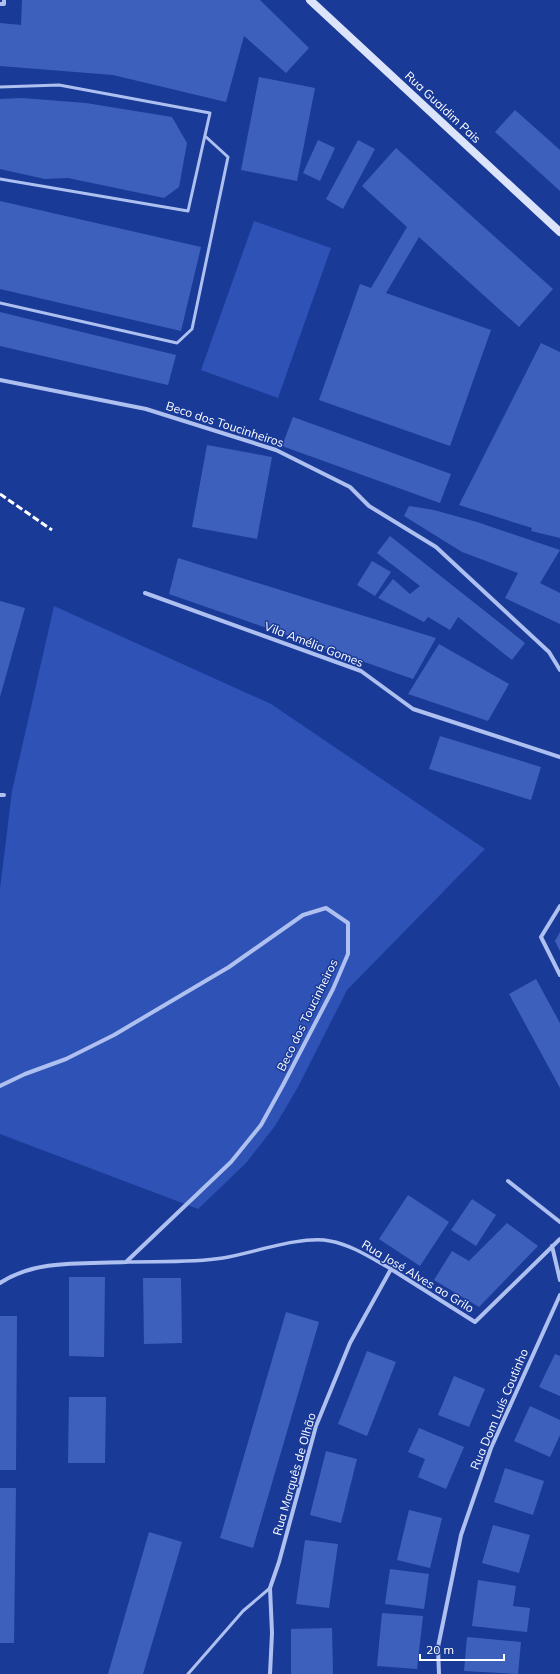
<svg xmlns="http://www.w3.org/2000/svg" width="560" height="1674" font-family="Mulish,sans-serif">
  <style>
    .green { fill: #2e52b5 }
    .building { fill: #3e60bd }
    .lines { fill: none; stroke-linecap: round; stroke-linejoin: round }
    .service { stroke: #aec0f0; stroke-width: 3 }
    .pedestrian { stroke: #aec0f0; stroke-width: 3.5 }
    .minor { stroke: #aec0f0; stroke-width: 4 }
    .secondary { stroke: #dce4fb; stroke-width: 8 }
    .rail { stroke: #fff; stroke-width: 3; stroke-dasharray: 7 3; stroke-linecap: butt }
    .labels { text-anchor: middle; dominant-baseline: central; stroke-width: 3; stroke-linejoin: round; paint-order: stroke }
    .street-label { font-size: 12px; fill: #fff; stroke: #1a3a98 }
  </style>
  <rect width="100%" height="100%" fill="#1a3a98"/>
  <path class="green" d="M254,221L331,248L278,398L201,370Z
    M54,606L271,704L485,849L347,990L298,1087L275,1126L246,1163L198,1209L0,1134V889L12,791Z"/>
  <path class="building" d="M22,0H260L309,48L286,73L244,36L226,102L113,75L0,66V23L21,25Z
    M259,77L315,88L297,181L241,170Z
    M22,98L86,103L172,117L187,143L179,187L164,198L68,178L45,179L0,169V99Z
    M515,110L560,150V191L495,132Z
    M318,140L335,148L320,181L303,173Z
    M358,140L375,149L343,209L326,199Z
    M396,148L553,289L519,327L419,237L386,293L491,330L450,446L319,400L360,284L371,288L407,227L362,186Z
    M0,201L201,247L181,331L0,289Z
    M0,312L176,355L168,385L0,346Z
    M541,343L560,352V538L531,531L532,528L459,505Z
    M293,417L451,474L440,503L282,446Z
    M207,445L272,457L257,539L192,527Z
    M409,506L434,510L477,522L560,550L540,583L560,593V624L505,598L518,573L462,552L404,516Z
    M390,536L525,643L512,660L458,617L450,630L428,617L424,622L378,598L393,579L410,594L420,586L377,553Z
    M178,558L322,603L436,638L413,679L169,594Z
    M372,561L391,572L375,596L357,585Z
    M0,601L25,608L0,697Z
    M439,644L509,684L488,721L408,694Z
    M440,736L541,767L531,800L429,769Z
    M560,932V951L555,941Z
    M536,979L560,1023V1088L509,994Z
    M408,1195L449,1222L420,1266L379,1239Z
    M472,1199L496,1215L476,1246L451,1230Z
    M507,1223L538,1246L479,1307L434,1280L452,1251L469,1261Z
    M69,1277H105L104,1357L69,1356Z
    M143,1278H181L182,1343L144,1344Z
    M286,1312L319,1322L253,1548L220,1538Z
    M0,1316H17L16,1470H0Z
    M367,1351L396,1362L367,1436L338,1424Z
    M555,1354L560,1356V1396L539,1387Z
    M454,1376L485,1389L469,1427L438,1415Z
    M69,1397H106L105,1463H68Z
    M530,1406L560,1420V1435L550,1457L514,1441Z
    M419,1428L464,1447L446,1489L418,1477L425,1459L408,1452Z
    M326,1451L357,1459L341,1523L310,1515Z
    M505,1468L544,1481L533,1515L494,1502Z
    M0,1488H16L14,1643H0Z
    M409,1510L442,1518L430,1568L397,1560Z
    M493,1525L530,1535L519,1573L482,1563Z
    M149,1532L182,1542L143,1674H108Z
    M305,1540L338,1544L329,1608L296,1604Z
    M390,1569L429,1574L424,1609L385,1604Z
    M478,1580L516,1586L513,1606L530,1608L527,1632L472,1626Z
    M382,1613L423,1616L417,1669L377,1666Z
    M332,1628L333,1674H291V1629Z
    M467,1637L521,1642L518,1674L464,1671Z"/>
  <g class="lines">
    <path class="service" d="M0,87L59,85L210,113L188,211L0,179
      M0,303L177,343L192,329L228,157L205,136
      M188,1674L243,1611L270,1588"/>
    <path class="pedestrian" d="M126,1262C158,1261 191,1263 223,1258C253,1253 302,1235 330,1241C352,1245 371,1258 391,1269"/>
    <path class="minor" d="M0,4H4V0
      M0,380L146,409L276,450L350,487L369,506L436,547L549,652L560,670
      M145,593L361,671L413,709L560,757
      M0,795H4
      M560,906L541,937L560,975
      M0,1086L25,1074L66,1059L114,1035L229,967L303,915L326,908L348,923V954L333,989L283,1085L261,1125L231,1162L126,1262C85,1264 36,1259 0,1283
      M508,1181L560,1222
      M552,1246L560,1280
      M270,1674L272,1633L270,1588L279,1562L316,1426L350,1343L391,1269L475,1322L560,1239
      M439,1674L438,1647L461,1535L491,1448L560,1295"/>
    <path class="secondary" d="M310,0L560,232"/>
    <path class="rail" d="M0,494L52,530"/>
  </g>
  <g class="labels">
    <g class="street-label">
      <text transform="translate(443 107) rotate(43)">Rua Gualdim Pais</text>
      <text transform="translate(225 424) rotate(18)">Beco dos Toucinheiros</text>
      <text transform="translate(314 644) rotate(21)">Vila Amélia Gomes</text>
      <text transform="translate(307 1015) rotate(-64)">Beco dos Toucinheiros</text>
      <text transform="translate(418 1276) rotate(31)">Rua José Alves ao Grilo</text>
      <text transform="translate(499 1409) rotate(-67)">Rua Dom Luís Coutinho</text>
      <text transform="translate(294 1474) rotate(-74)">Rua Marquês de Olhão</text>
    </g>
  </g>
  <path d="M420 1654v6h84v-6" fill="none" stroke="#ffffff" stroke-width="2"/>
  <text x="426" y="1654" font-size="12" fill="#ffffff" stroke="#1a3a98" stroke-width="3" paint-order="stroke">20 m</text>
</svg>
